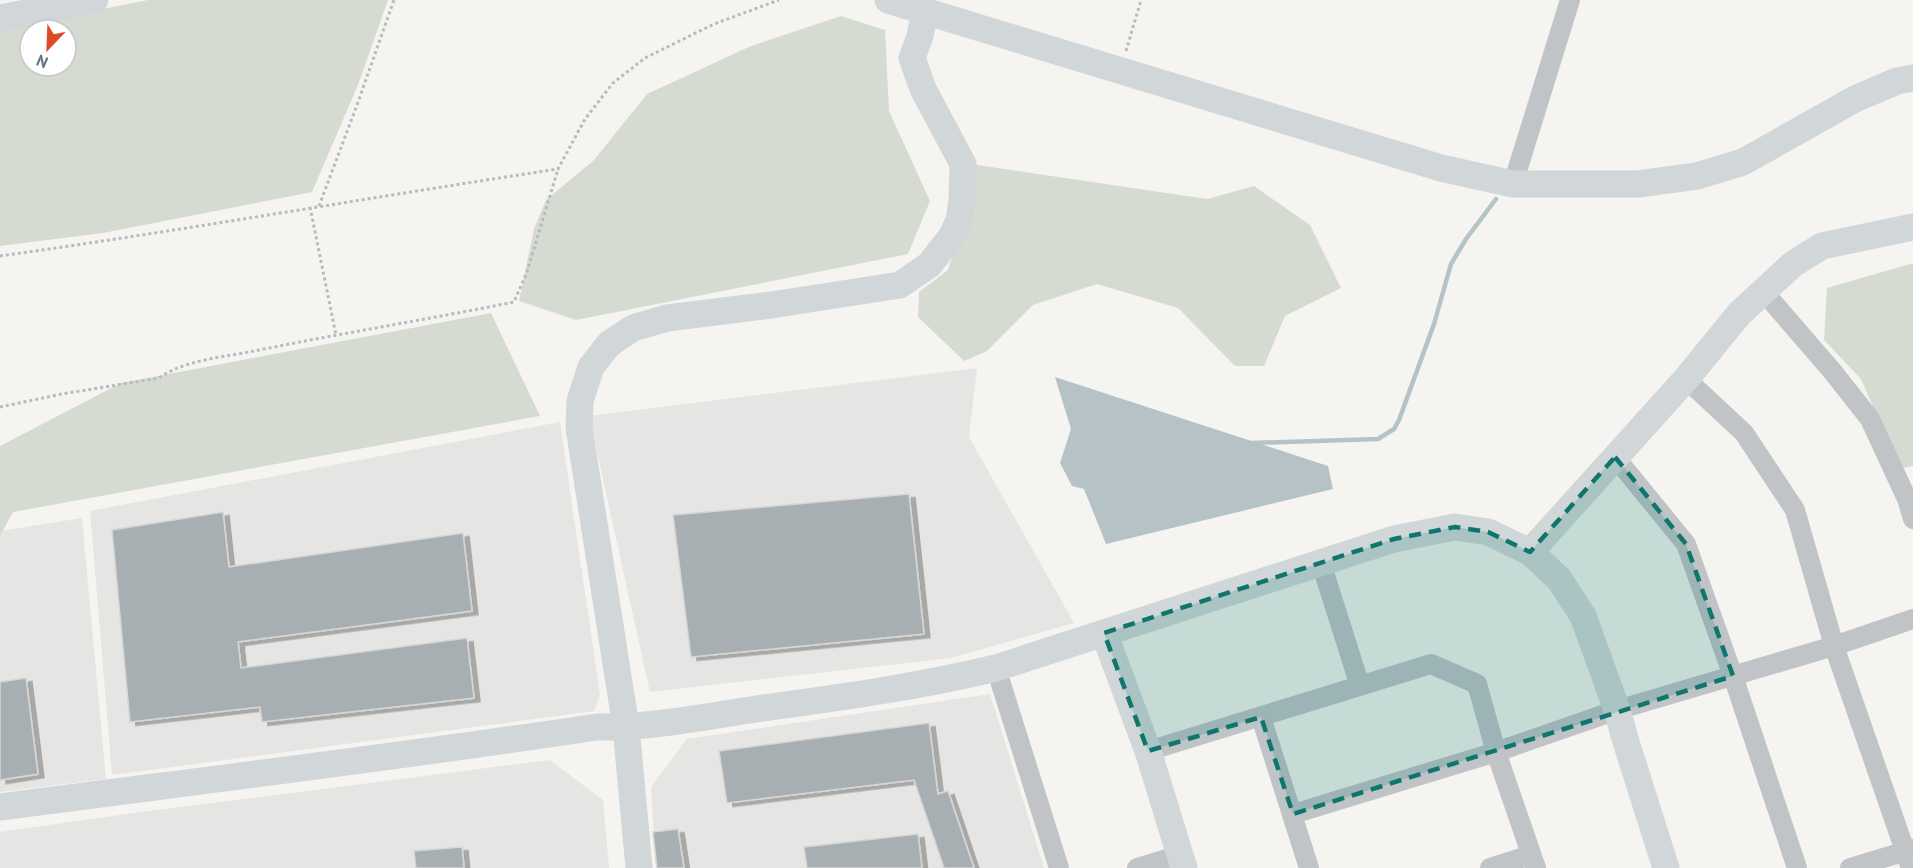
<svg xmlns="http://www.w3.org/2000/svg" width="1913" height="868" font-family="'PT Sans',sans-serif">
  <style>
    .built { fill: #e5e6e4 }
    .green { fill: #d6dbd2; fill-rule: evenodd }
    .water { fill: #b6c3c6 }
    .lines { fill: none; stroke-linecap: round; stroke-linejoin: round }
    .stream { stroke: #b6c3c6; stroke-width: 4.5 }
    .building { fill: #a7afb3; stroke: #d6d6d4; stroke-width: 1.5; filter: url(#shadow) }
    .path { stroke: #b8bbbd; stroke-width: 3; stroke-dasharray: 3 3; stroke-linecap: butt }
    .street { stroke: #c0c4c7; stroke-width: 20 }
    .secondary { stroke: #d1d6d9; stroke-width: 27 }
    .marked { fill: #0f766e; fill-opacity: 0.2; stroke: #0f766e; stroke-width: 4.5; stroke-dasharray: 12 8; stroke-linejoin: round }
  </style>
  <defs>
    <filter id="shadow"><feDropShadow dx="6" dy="3.5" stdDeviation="0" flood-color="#0004"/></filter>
  </defs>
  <rect width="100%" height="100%" fill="#f5f4f1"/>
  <path class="built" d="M977,368L969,437L1074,623L951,658L650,692L589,416Z
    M560,422L600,695L594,711L112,775L90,511Z
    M82,518L106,779L0,792V531Z
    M990,694L1044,868H656L651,787L687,739Z
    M550,760L603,800L609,868H0V832L141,812Z"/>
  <path class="green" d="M148,0H388L358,85L312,192L103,233L0,246V29ZM30,30H66V66H30Z
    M841,16L885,30L889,111L930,201L908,254L576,320L519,301L534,229L546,200L594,160L647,94L751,46Z
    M971,164L1207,199L1254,186L1310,225L1341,288L1285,316L1264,366H1235L1178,308L1097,284L1033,305L987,351L964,361L918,317L919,292L948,270L967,209Z
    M1910,264H1913V466L1900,469L1861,379L1824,340L1827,288Z
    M491,313L540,416L13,512L0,536V446L121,383Z"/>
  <path class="water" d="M1055,377L1328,466L1333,489L1106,544L1084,489L1072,486L1060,463L1071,429Z"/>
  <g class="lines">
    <path class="stream" d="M1251,443L1378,439L1394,429L1399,420L1434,324L1451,264L1466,239L1496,199"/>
  </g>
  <path class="building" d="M909,494L924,634L691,657L673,515Z
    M223,512L229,567L463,533L472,611L238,642L241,668L467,638L474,698L262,722L260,707L130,722L112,530Z
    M26,678L38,774L0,780V682Z
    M929,723L938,794L948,791L974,868H944L914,780L727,803L719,751Z
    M678,829L684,868H657L653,832Z
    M918,834L922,868H807L804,847Z
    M462,847L464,868H416L414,851Z"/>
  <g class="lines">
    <path class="path" d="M1126,51L1141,0
      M319,206L357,105L394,0
      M310,207L336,335
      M0,256C186,230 372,197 558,169L585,119L613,83L645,58L714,24L779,0
      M0,407L62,394L159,378C186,359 226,357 259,350C344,333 429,319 514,302L527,272L558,169"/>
    <path class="street" d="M1513,184L1570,0
      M1763,291L1833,372L1870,419L1907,499L1913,519
      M1686,379L1744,433L1795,510L1834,646L1911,868
      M1615,457L1686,544L1733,676L1797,868
      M1321,563L1360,686
      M996,668L1059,868
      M1261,717L1309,868
      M1148,751L1431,664L1477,684L1496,752L1536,868
      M1293,814L1496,752L1617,710L1834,646L1913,619
      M1137,868L1180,855
      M1490,868L1531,855
      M1850,868L1913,849"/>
    <path class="secondary" d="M888,0L1441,168L1513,184H1638L1697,176L1743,162L1855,99L1897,81L1913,78
      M0,18L95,0
      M1530,552L1686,379L1739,314L1793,264L1822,246L1913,227
      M1104,633L1148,751L1184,868
      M0,807C199,781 398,757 597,727C650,728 703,717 756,709C837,698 917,687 996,668L1394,539L1455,527L1488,532L1530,552L1559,579L1583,616L1617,710L1626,742L1666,868
      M639,868L626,727L579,428L580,401L591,367L609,344L633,328L667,318L771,305L900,285L929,265L952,236L959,220L962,201L963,164L923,89L912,58L920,36L925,11"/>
  </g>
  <path class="marked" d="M1615,457L1686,544L1733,676L1293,814L1261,717L1148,751L1104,633L1394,539L1455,527L1488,532L1530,552Z"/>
  <g transform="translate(48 48) rotate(203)"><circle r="28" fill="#ffffff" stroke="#c1c8cd" stroke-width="1.5"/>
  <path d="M0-4.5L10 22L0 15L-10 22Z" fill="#dd4a28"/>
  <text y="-9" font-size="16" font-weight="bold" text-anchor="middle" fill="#647681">N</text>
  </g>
</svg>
